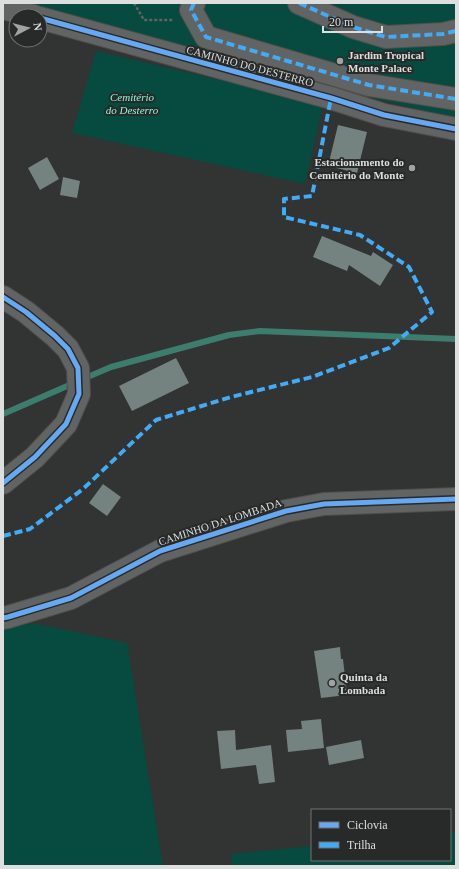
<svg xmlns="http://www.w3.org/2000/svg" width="459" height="869" font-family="Georgia,serif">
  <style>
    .green { fill: #074a3f }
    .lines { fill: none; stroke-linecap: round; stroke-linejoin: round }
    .stream { stroke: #3c7d6e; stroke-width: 6 }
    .building { fill: #74837f }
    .minor-casing { stroke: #4d4f4e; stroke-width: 24 }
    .path { stroke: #626363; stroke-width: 2.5; stroke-dasharray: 3 2; stroke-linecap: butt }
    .minor { stroke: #626363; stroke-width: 22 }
    .quiet { stroke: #42abf6; stroke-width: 4; stroke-dasharray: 8 4; stroke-linecap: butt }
    .cycleway-casing { stroke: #272a29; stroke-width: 8 }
    .cycleway { stroke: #66a8f1; stroke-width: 5 }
    .poi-dot { fill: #a1a3a2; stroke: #272a29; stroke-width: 1.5 }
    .labels { text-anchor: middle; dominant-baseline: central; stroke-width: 4; stroke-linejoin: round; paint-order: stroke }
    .poi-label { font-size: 11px; font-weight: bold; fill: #dddfde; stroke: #272a29; text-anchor: start }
    .street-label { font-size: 11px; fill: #dddfde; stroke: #272a29 }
    .park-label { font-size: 11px; font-style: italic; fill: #8bf6dc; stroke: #272a29 }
  </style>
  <rect width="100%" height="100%" fill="#323333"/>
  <path class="green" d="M17,3H456V118L311,84Z
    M96,51L323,104L305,184L72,133Z
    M38,624L127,643L163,866H3V625Z
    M450,832H456V866H232L231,854L312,846V860H450Z"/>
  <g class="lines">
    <path class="stream" d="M83,379L111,367L229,335L260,331L456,339
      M3,414L74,383"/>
  </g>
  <path class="building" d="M338,125L367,132L357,173L328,166Z
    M47,157L59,179L40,190L28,168Z
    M63,177L80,181L77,198L60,195Z
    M322,236L371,256L373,252L393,265L380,286L349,265L347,271L313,257Z
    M176,358L189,383L132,411L119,386Z
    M103,484L121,497L107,516L89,503Z
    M340,647L341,659H343L347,695L321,698L314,651Z
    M321,719L324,748L288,752L286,730L302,729L301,721Z
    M235,730L236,750L271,745L275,782L259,784L256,765L221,769L217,731Z
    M361,740L364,758L329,765L326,747Z"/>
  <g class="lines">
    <defs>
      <path id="minor" d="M194,3L191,10L206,37L369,85L456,99
        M299,3L353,27L386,37L443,34L456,31
        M3,8L34,16
        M40,18L331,98L384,115L456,129
        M3,297L26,312L55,336L68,349L78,368L79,394L66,424L35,457L3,483
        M3,618L8,617L71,598L160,551L286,511L324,504L456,499"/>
    </defs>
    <use href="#minor" class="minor-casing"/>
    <path class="path" d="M134,3L144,20H174"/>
    <use href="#minor" class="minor"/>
    <path class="quiet" d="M194,3L191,10L206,37L369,85L456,99
      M299,3L353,27L386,37L443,34L456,31
      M3,536L30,529L83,489L156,420L231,397L312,377L389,348L432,312L409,267L360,235L284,217V199L312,196L331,98"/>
    <defs>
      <path id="cycleway" d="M40,18L331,98L384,115L456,129
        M3,297L26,312L55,336L68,349L78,368L79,394L66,424L35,457L3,483
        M3,618L8,617L71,598L160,551L286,511L324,504L456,499"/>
    </defs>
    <use href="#cycleway" class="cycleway-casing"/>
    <use href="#cycleway" class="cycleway"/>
  </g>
  <g class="poi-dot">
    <circle cx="340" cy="61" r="4"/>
    <circle cx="412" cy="168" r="4"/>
    <circle cx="332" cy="683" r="4"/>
  </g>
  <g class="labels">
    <g class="poi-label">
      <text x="348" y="55">Jardim Tropical<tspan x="348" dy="13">Monte Palace</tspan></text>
      <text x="404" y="162" text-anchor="end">Estacionamento do<tspan x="404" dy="13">Cemitério do Monte</tspan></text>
      <text x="340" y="677">Quinta da<tspan x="340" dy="13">Lombada</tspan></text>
    </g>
    <g class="street-label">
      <text transform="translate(250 66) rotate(15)">CAMINHO DO DESTERRO</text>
      <text transform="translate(220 522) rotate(-18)">CAMINHO DA LOMBADA</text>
    </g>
    <g class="park-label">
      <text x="132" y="97">Cemitério<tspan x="132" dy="13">do Desterro</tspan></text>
    </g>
  </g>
  <rect width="459" height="869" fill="none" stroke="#dddfde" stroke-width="8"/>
  <rect x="311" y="809" width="140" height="52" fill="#272a29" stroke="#707271"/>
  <rect x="319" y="822" width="20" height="6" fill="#66a8f1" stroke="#707271"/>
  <text x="347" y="829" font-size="12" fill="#dddfde">Ciclovia</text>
  <rect x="319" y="842" width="20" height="6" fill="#42abf6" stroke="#707271"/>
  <text x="347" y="849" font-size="12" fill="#dddfde">Trilha</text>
  <g transform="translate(28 28) rotate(83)"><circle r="19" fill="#272a29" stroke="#707271"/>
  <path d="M0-3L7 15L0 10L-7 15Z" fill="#a1a3a2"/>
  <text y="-6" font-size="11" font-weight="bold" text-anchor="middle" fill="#dddfde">N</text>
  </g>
  <path d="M323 26v6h59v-6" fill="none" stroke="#dddfde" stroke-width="2"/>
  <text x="329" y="26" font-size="12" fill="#dddfde" stroke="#272a29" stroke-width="3" paint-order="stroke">20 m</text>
</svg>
